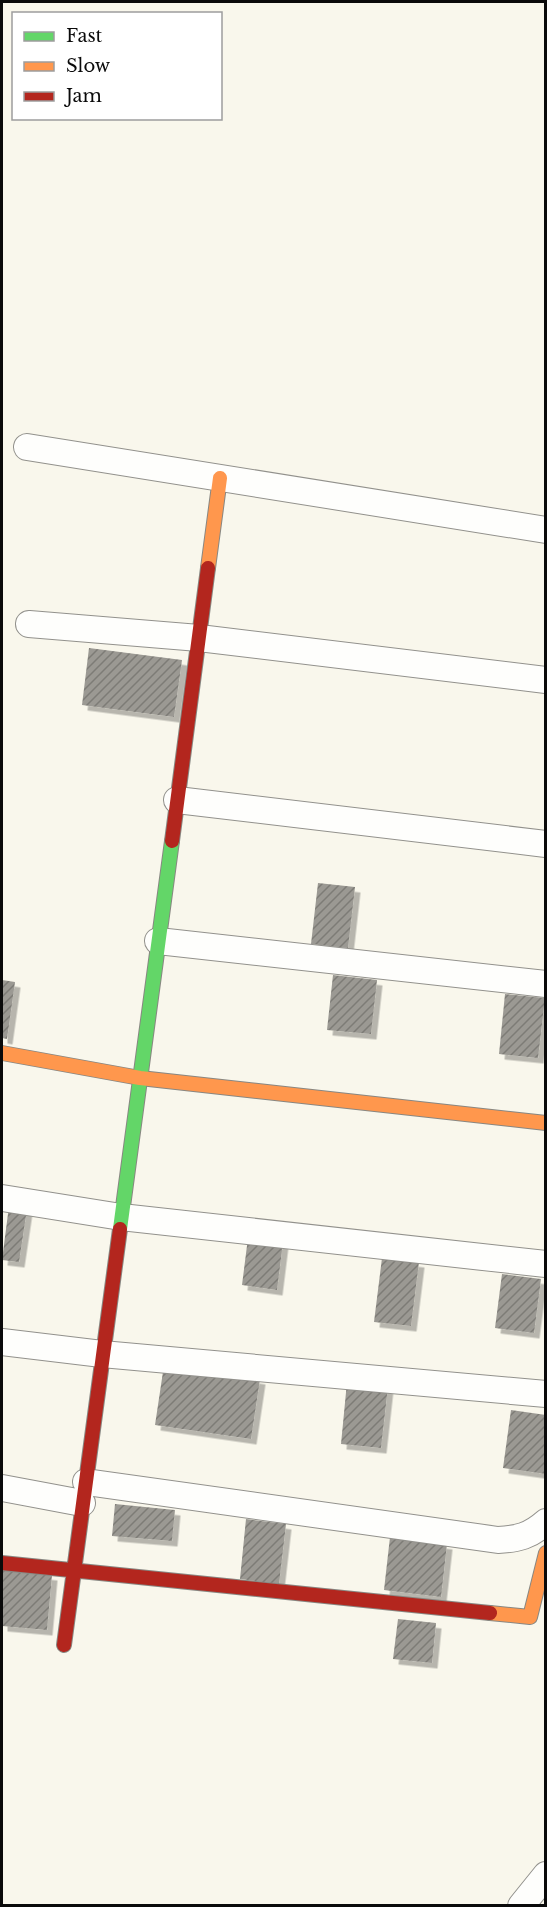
<svg xmlns="http://www.w3.org/2000/svg" width="547" height="1907" font-family="'Libre Baskerville',serif">
  <style>
    .building { fill: url(#building-hatch); filter: url(#shadow) }
    .lines { fill: none; stroke-linecap: round; stroke-linejoin: round }
    .street-casing { stroke: #92918c; stroke-width: 28 }
    .fast-casing { stroke: #888782; stroke-width: 16 }
    .slow-casing { stroke: #888782; stroke-width: 16 }
    .jam-casing { stroke: #888782; stroke-width: 16 }
    .street { stroke: #fefefc; stroke-width: 26 }
    .fast { stroke: #63d668; stroke-width: 14 }
    .slow { stroke: #ff974d; stroke-width: 14 }
    .jam { stroke: #b3261e; stroke-width: 14 }
  </style>
  <defs>
    <pattern id="building-hatch" width="6" height="6" patternUnits="userSpaceOnUse" patternTransform="scale(1.5)"><rect width="6" height="6" fill="#9b9993"/><path d="M-1 1l2-2M0 6l6-6M5 7l2-2" fill="none" stroke="#7d7b76"/></pattern>
    <filter id="shadow"><feDropShadow dx="5.5" dy="5.5" stdDeviation="0" flood-color="#0004"/></filter>
  </defs>
  <rect width="100%" height="100%" fill="#f9f7ec"/>
  <path class="building" d="M89,648L182,660L174,717L82,705Z
    M318,883L355,887L348,948L311,944Z
    M333,975L377,980L371,1034L327,1030Z
    M2,980L15,982L7,1039L2,1038Z
    M505,994L545,998L538,1058L499,1054Z
    M9,1206L27,1209L19,1262L2,1260Z
    M249,1230L284,1234L277,1290L242,1285Z
    M382,1258L419,1262L411,1326L374,1322Z
    M502,1274L541,1279L534,1333L495,1328Z
    M164,1365L260,1379L251,1439L155,1425Z
    M347,1382L388,1386L381,1448L341,1444Z
    M511,1410L546,1415V1474L503,1468Z
    M115,1504L175,1510L172,1541L112,1536Z
    M246,1519L286,1524L279,1584L240,1579Z
    M390,1537L447,1544L441,1597L384,1590Z
    M2,1570L52,1575L47,1630L2,1626Z
    M398,1619L436,1623L432,1663L393,1659Z"/>
  <g class="lines">
    <defs>
      <path id="street" d="M27,447L546,530
        M29,624L199,638L546,680
        M177,800L546,844
        M158,941L546,984
        M2,1198L121,1217L546,1264
        M2,1342L102,1354L546,1394
        M86,1482L498,1540C518,1539 530,1536 546,1522
        M2,1488L82,1503
        M521,1906L546,1875"/>
      <path id="fast" d="M120,1229L172,841"/>
      <path id="slow" d="M208,568L220,478
        M2,1053L140,1078L546,1123
        M490,1613L530,1617L546,1553"/>
      <path id="jam" d="M172,841L208,568
        M2,1563L490,1613
        M64,1645L120,1229"/>
    </defs>
    <use href="#street" class="street-casing"/>
    <use href="#fast" class="fast-casing"/>
    <use href="#slow" class="slow-casing"/>
    <use href="#jam" class="jam-casing"/>
    <use href="#street" class="street"/>
    <use href="#fast" class="fast"/>
    <use href="#slow" class="slow"/>
    <use href="#jam" class="jam"/>
  </g>
  <rect width="547" height="1907" fill="none" stroke="#0a0a0a" stroke-width="6"/>
  <rect x="12" y="12" width="210" height="108" fill="#ffffff" stroke="#9d9d9d" stroke-width="1.5"/>
  <rect x="24" y="32" width="30" height="9" fill="#63d668" stroke="#9d9d9d" stroke-width="1.5"/>
  <text x="66" y="42" font-size="18" fill="#0a0a0a">Fast</text>
  <rect x="24" y="62" width="30" height="9" fill="#ff974d" stroke="#9d9d9d" stroke-width="1.5"/>
  <text x="66" y="72" font-size="18" fill="#0a0a0a">Slow</text>
  <rect x="24" y="92" width="30" height="9" fill="#b3261e" stroke="#9d9d9d" stroke-width="1.5"/>
  <text x="66" y="102" font-size="18" fill="#0a0a0a">Jam</text>
</svg>
